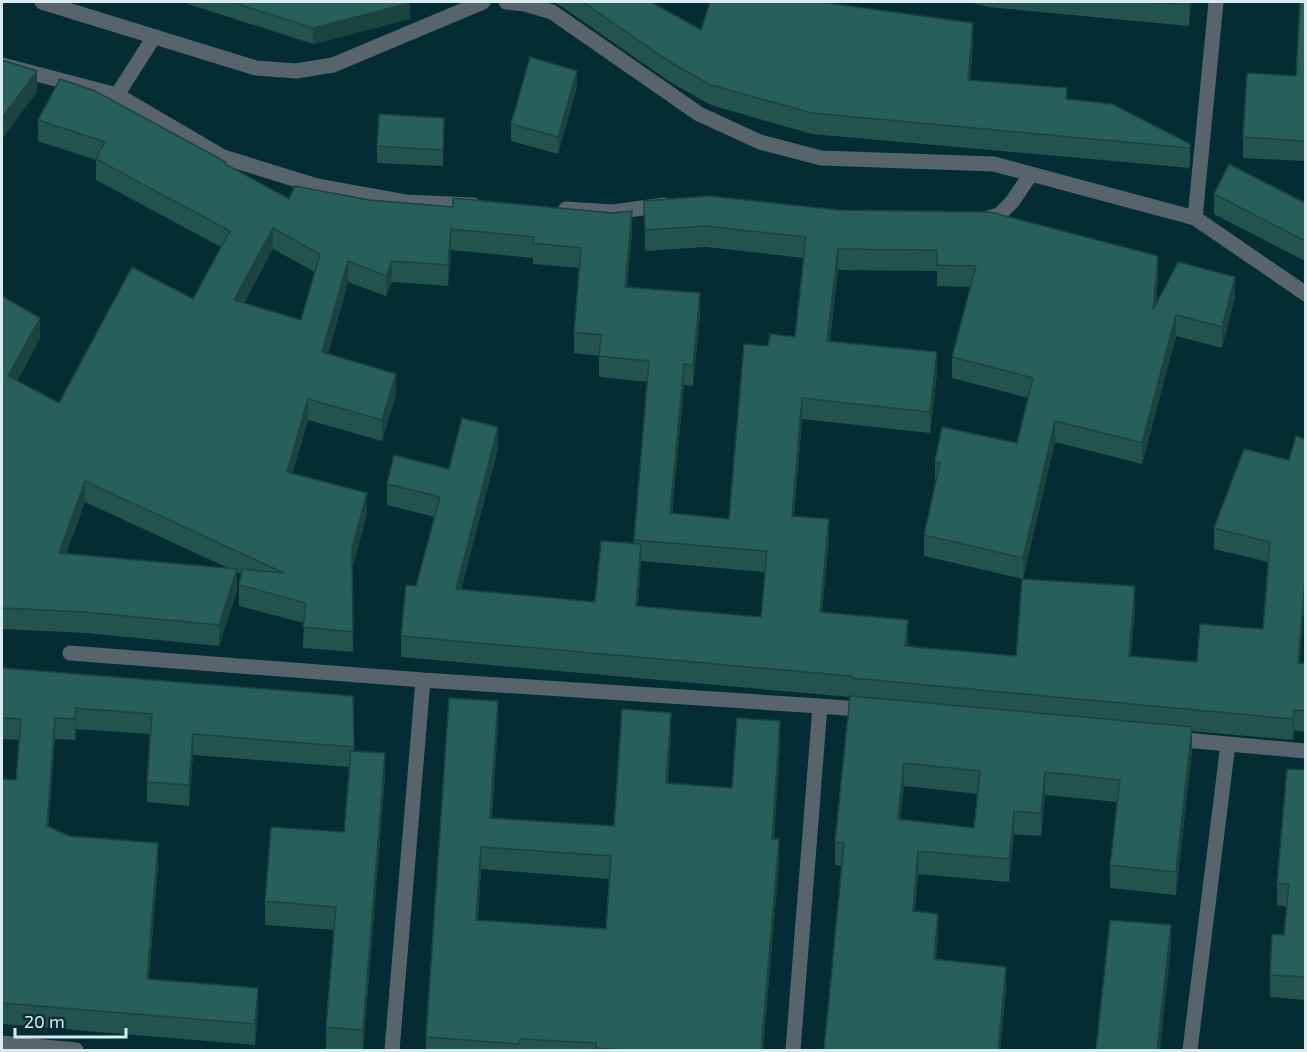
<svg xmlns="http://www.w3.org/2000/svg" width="1307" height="1052" font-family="'Exo 2',sans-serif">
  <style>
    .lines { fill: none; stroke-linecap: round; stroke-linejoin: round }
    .minor { stroke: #57646b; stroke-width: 15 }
    .wall { fill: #22534d; fill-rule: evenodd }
    .shaded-wall { fill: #1b433f }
    .building { fill: #27605a; stroke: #1b433f; stroke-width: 1.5; fill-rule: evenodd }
  </style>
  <rect width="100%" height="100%" fill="#042d33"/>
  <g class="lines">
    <path class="minor" d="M42,2L256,68L296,71L333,65L483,2
      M506,2L525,4L552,12L699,114L760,142L821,158L994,164L1195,218L1306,294
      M2,65L117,95L223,157L317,186L405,202L473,205
      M117,95L154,37
      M566,209L613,212L664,205
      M1195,218L1216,2
      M981,220L999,215L1012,202L1031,174
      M70,653L423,680L820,706L869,710
      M1174,739L1306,751
      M2,1043L76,1050
      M392,1050L423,680
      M793,1050L820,706
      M1190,1050L1228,744"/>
  </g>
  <path class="wall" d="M188,2H405L410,19L313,44L188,4Z
    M550,2H651L701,30L710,2H826V3L973,43L970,80L1067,99L1190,144V168L812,134L711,105L670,82L558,4Z
    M969,2H1191L1189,26L988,7Z
    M1305,2V161L1243,158V137L1296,76Z
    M577,87L558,154L511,141V124Z
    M444,118L443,166L377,163V146Z
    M38,120L226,164L289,199L369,200L632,232L627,287L700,314L693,386L684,385L672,514L729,519L768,346L795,337L804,258L706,247L645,251L644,201L1158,277L1156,305L1235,297L1222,348L1176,336L1142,464L1055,442L1023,579L924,556V535L936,483L935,482V461L1017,443L1028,398L952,378V357L971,287L937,286V271L838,270L830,341L937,373L930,433L802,419L794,516L829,540L822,612L908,641L907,646L1016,656L1135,607L1131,656L1197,662L1263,629L1268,562L1214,549V528L1289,460L1300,663L1305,664V732L1294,730L1293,740L1192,731V750L1176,895L1110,888V865L1117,802L1045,795L1041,836L1014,834L1009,882L918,874L915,912L938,937L936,959L1006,990L1000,1050L842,866L835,865V842L850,697L401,657V636L416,586L434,517L387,505V484L449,469L498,448L461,590L595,602L634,543L648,382L599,377V356L574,353V332L579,268L533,264V258L451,250L448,286L392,282L386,296L348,282L328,354L396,395L382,441L308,420L292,474L367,514L352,569L353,652L303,648L304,623L239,606V585L241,574L237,572V590L219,646L86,633L2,629V296L40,339L17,381L59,403L193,299L221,247L96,180V160L38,141ZM273,249L315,272L301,320L244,303ZM85,502L228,568L66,554ZM641,561L765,572L761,617L638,606ZM904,786L978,794L974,828L900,820Z
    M1214,194L1305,203V261L1214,214Z
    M2,668L353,696L354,751L385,776L363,1050H326V1027L335,930L265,925V901L344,832L349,767L193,755L189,806L147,802V782L150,734L76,729L75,740L55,739L48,827L69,836L158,864L149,979L258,1009L255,1045L2,1024V779L16,780L19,740L2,739Z
    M498,724L492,818L614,826L671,736L668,783L732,788L780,744L774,839L779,862L763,1050H426V1037ZM481,869L609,879L606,929L478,920Z
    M1305,770V1000L1270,997V975L1284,935L1287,907L1277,905V883Z"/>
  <path class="shaded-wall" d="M1189,2H1191L1189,26Z
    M410,3V19L313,44V28Z
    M973,23V43L968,100V80Z
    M37,71V92L2,139V118Z
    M577,71V87L558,154V137Z
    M632,211V232L625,308V287Z
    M273,228V249L234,321V300Z
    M451,229V250L448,286V265Z
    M838,249V270L827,362V341Z
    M1158,256V277L1153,331V310Z
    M348,261V282L322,373V352Z
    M392,261V282L386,296V276Z
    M1235,277V297L1222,348V327Z
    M700,293V314L693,386V365Z
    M1176,315V336L1142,464V443Z
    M40,318V339L8,397V376Z
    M937,352V373L930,433V412Z
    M684,364V385L670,534V513Z
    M396,374V395L382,441V420Z
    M802,398V419L792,537V516Z
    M308,399V420L287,493V472Z
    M1055,421V442L1023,579V558Z
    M498,427V448L456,610V589Z
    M85,481V502L59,574V553Z
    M367,493V514L352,569V548Z
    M829,519V540L820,633V612Z
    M641,544V565L636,627V606Z
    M237,569V590L219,646V625Z
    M1305,580V601L1298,684V663Z
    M1135,586V607L1129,677V656Z
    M908,620V641L905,667V646Z
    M498,701V724L490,841V818Z
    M76,708V729L75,740V719Z
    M1294,710V730L1293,740V719Z
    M671,713V736L666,806V783Z
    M55,718V739L47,847V826Z
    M780,721V744L772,862V839Z
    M1192,727V750L1176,895V872Z
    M193,734V755L189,806V785Z
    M385,753V776L363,1050V1030Z
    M904,763V786L898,842V819Z
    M1045,772V795L1041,836V813Z
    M1014,811V834L1009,882V859Z
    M779,839V862L763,1050H761Z
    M158,843V864L147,999V979Z
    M481,847V869L476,943V920Z
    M918,851V874L913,934V911Z
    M938,914V937L934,982V959Z
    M1171,925V948L1160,1050H1157Z
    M1006,967V990L1000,1050H998Z
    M258,988V1009L255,1045V1024Z"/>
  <path class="building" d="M232,2H405L410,3L313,28Z
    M583,2H651L701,30L710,2H820L973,23L968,80L1067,88L1066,99L1112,104L1190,144V148L812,113L711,85L670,62Z
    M1148,2H1189V5Z
    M1300,2H1305V141L1243,137L1247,73L1296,76Z
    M530,57L577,71L558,137L511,124Z
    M2,60L37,71L2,118Z
    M60,79L95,91L226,162L225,164L289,199L295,186L369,200L453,207V198L612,213L632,211L625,287L700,293L693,365L684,364L670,513L729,519L744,344L768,346L770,334L795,337L806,237L706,226L645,230L644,201L709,196L838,210L990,212L1158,256L1153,310L1178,262L1235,277L1222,327L1176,315L1142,443L1055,421L1023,558L924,535L940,463L935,461L942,427L1017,443L1033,378L952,357L976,266L937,265V250L838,249L827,341L937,352L930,412L802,398L792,516L829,519L820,612L908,620L905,646L1016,656L1022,579L1135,586L1129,656L1197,662L1200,624L1263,629L1270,542L1214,528L1244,449L1289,460L1296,436L1305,439V580L1298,663L1305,664V711L1294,710L1293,719L852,678V676L817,673L401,636L406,585L416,586L440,497L387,484L394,455L449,469L462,418L498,427L456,589L595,602L601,541L641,544L636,606L761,617L767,551L634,540L649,361L599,356L601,335L574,332L581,248L533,243L534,237L451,229L448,265L392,261L386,276L348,261L322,352L396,374L382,420L308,399L287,472L367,493L352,548L353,632L303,627L306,603L239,585L242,569L284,573L85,481L59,553L237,569L219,625L86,612L2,608V296L40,318L8,376L59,403L132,267L193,299L230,231L96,159L105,142L38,120ZM273,228L320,254L301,320L234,300Z
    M379,114L444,118L443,150L377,146Z
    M1229,164L1305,203V241L1214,194Z
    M2,668L353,696L354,747L193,734L189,785L147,782L152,714L76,708L75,719L55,718L47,826L69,836L158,843L147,979L258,988L255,1024L2,1003V779L16,780L21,719L2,718Z
    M850,696L1192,727L1176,872L1110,865L1120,780L1045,772L1041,813L1014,811L1009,859L918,851L913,911L938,914L934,959L1006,967L998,1050H824L844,843L835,842ZM904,763L980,771L974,828L898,819Z
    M449,698L498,701L490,818L614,826L622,709L671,713L666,783L732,788L737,718L780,721L772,839H779L761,1050H625L596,1048V1043L520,1039L519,1044L426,1037ZM481,847L611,856L606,929L476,920Z
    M351,751L385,753L363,1030L326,1027L336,907L265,901L271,827L344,832Z
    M1287,769L1305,770V977L1270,975L1272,934L1284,935L1289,884L1277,883Z
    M1110,920L1171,925L1157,1050H1096Z"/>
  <rect width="1307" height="1052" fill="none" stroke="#d8ecf0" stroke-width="6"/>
  <path d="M15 1028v9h111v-9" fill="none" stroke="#d8ecf0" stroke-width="3"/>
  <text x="24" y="1028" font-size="18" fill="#d8ecf0" stroke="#042d33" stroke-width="4.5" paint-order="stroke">20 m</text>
</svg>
